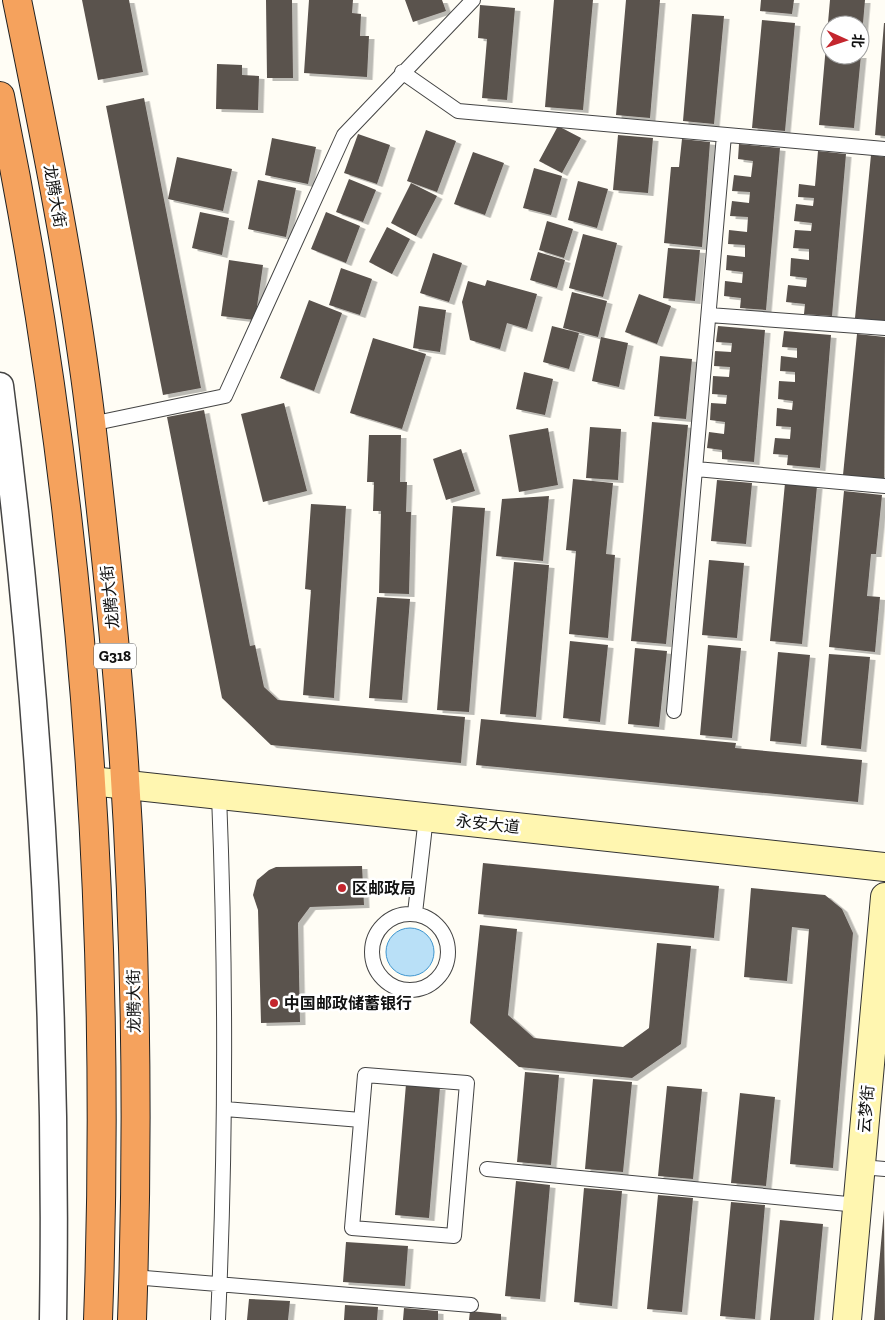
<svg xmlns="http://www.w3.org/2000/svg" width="885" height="1320" font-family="'Zilla Slab','Noto Sans SC',serif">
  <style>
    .water { fill: #b9e0f7; stroke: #3f96cf }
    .building { fill: #5a524d; filter: url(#shadow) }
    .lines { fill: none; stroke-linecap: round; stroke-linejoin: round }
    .lane-casing { stroke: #444; stroke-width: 16 }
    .street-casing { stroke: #444; stroke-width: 29 }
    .secondary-casing { stroke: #333; stroke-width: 30 }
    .highway-casing { stroke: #222; stroke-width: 30 }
    .lane { stroke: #fff; stroke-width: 14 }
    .street { stroke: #fff; stroke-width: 26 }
    .secondary { stroke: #fff6b0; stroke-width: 28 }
    .highway { stroke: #f5a25d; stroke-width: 28 }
    .poi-dot { fill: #c4262e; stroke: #fff; stroke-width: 2 }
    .labels { text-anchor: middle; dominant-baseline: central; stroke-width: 5; stroke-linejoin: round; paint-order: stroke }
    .shield { fill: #fff; stroke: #585858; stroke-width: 1 }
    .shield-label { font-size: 15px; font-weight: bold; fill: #111 }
    .street-label { font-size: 16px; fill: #111; stroke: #fff }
    .poi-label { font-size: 16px; font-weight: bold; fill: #111; stroke: #fff; text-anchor: start }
  </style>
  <defs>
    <filter id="shadow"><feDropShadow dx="5.5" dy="3" stdDeviation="0" flood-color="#0004"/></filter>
  </defs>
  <rect width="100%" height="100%" fill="#fffdf5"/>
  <path class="water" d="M386 952a24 24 0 1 1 48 0a24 24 0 1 1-48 0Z"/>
  <path class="building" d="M82,0H129L143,72L98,80Z
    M266,0H292L293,78H267Z
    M309,0H353L352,13L361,14L360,36H369L367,77L304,73Z
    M405,0H442L446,11L413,22Z
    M554,0H593L583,110L545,107Z
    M626,0H660L650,118L616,115Z
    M761,0H794L792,14L760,11Z
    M830,0H865L861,46L860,25H830V55H861L854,128L819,125Z
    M480,5L515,8L507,100L482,98L487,39L478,38Z
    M692,14L724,16L714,124L683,121Z
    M762,20L795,23L785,131L752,128Z
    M884,23H885V136L875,135Z
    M217,64L242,65V75L259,76L258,110L216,109Z
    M144,98L201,388L163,395L106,106Z
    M558,126L581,138L562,173L539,161Z
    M426,130L456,141L437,192L407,181Z
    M358,134L390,145L377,184L344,173Z
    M618,135L653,138L648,193L613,190Z
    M272,138L316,147L308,184L265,175Z
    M682,139L710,142L702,247L664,243L671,167H679Z
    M739,144L780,148L766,310L740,308L741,298L724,296L725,281L742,283L743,272L726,270L727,255L745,257V245L728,244L729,230L747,232L748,217L730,216L732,201L749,203L750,192L732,191L734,175L751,177L753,161L738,159Z
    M818,151L846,154L832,316L804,314L805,304L786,302L788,285L806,287L807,278L790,276L791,258L809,260V249L793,248L795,230L811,231L812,223L794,221L796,204L813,206L814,198L798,197L799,184L815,186Z
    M473,152L504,163L485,215L454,204Z
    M871,155L885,157V321L855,318Z
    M177,157L232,169L223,211L168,199Z
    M534,168L562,176L551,215L523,208Z
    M349,179L376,190L363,222L336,212Z
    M258,180L296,188L286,237L248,229Z
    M578,181L608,189L597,228L568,220Z
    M411,183L437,196L416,236L391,223Z
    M200,212L229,218L222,255L192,248Z
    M326,212L360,226L346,263L311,249Z
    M547,221L573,229L564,258L539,250Z
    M387,227L410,239L392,274L369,262Z
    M583,234L617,243L603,297L569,288Z
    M668,248L700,250L695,301L663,298Z
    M538,252L565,260L557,288L530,280Z
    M433,253L462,263L449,302L420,293Z
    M229,260L263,265L255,320L221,316Z
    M341,268L372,279L360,315L329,305Z
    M487,280L537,294L527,329L507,323L500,349L470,340L462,302L468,281L485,286Z
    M572,292L607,301L598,337L563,328Z
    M639,294L671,306L657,344L625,332Z
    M309,300L342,313L314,391L280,378Z
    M419,306L446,310L440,352L413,348Z
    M552,326L579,333L569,369L543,362Z
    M718,326L765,330L754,462L722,459V450L707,448L709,432L724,434L725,422L710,420L711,403L726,404L727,395L712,394L713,376L729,377L730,367L714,366L715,351L731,352L732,343L716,342Z
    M784,331L831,335L820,468L787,465L788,455L773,454L775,438L790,439L791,427L776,426L777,408L792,410L793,401L778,399L779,381L795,382V372L780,371L781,356L797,358V348L782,347Z
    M857,334L885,337L884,479L843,475Z
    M601,337L628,343L619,387L592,381Z
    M373,338L426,354L402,429L350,413Z
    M660,356L692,359L686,419L654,416Z
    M524,372L553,379L545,415L516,409Z
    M284,403L307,491L263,502L241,414Z
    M204,410L250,646L255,645L264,687L278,700L465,717L461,763L271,745L222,698L167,417Z
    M652,422L688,425L666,644L631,641Z
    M590,427L621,429L618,480L586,478Z
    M548,428L558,485L519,492L509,435Z
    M369,435H401L400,482H407L406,512H411L409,594L379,593L381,511H373L374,482H367Z
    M461,449L475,491L446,500L433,459Z
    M573,479L613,483L606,554L615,555L608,638L569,634L576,551L566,550Z
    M717,480L752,483L746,544L711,541Z
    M785,483L817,486L802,644L770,641Z
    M844,491L882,495L876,554H871L867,596L880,597L875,652L829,647Z
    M549,496L543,561L496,556L502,499Z
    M311,504L346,506L334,698L303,695L311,590L305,589Z
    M453,506L485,508L469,712L437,710Z
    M709,560L744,563L737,638L702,635Z
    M514,562L549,565L536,717L500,714Z
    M377,597L410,599L402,700L369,698Z
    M570,641L608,645L600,722L563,718Z
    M708,645L741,648L732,738L700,735Z
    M635,648L667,651L659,727L628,724Z
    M778,652L810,655L801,744L770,741Z
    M829,654L870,657L861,749L821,745Z
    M481,719L736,743L735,748L862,760L858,802L476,765Z
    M483,863L719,886L714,938L478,914Z
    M362,866L364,905L310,907L298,923L300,1022L261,1023L258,910L253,895L257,880L269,870L276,867Z
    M751,888L825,895L842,909L853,933L833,1168L790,1164L809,929L792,927L787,981L744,977Z
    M480,925L517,929L508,1015L534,1038L623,1047L649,1028L657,943L691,946L681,1044L632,1078L519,1067L470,1023Z
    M525,1072L559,1075L551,1165L517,1162Z
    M593,1079L632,1082L623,1172L585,1169Z
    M406,1084L440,1087L429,1218L395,1215Z
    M667,1086L702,1089L693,1179L658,1176Z
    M740,1093L775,1097L766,1186L731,1183Z
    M516,1181L550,1185L540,1299L505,1296Z
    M584,1188L622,1191L612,1306L574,1302Z
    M658,1195L693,1198L682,1312L647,1309Z
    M731,1202L765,1205L755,1319L720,1316Z
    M884,1210L885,1320H874Z
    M780,1220L823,1224L814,1320H770Z
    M346,1242L408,1246L405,1286L343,1282Z
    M249,1299L290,1301L288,1320H247Z
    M345,1305L378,1307L377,1320H344Z
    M404,1308L438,1311V1320H403Z
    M470,1311L501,1314V1320H469Z"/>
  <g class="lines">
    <defs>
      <path id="lane" d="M402,72L458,111L885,149
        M709,315L885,328
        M91,424L225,396L344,135L473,0
        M696,469L885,486
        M674,711L724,135
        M415,913L426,817
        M372 952a38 38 0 1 1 76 0a38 38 0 1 1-76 0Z
        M365,1075L467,1083L454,1236L352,1228Z
        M225,1109L361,1120
        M861,1167L885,1169
        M487,1169L858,1205
        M133,1277L471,1305
        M218,1320C226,1145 226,970 219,795"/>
      <path id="street" d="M0,386C40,696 58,1007 53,1320"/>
      <path id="secondary" d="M91,781L885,867
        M847,1320L885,897"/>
      <path id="highway" d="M17,0C45,137 73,275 90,414C102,516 113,618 121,720C136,919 139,1120 132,1320
        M0,96C82,498 113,910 98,1320"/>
    </defs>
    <use href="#lane" class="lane-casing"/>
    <use href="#street" class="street-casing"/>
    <use href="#secondary" class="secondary-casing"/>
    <use href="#highway" class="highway-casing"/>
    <use href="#lane" class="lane"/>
    <use href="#street" class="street"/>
    <use href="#secondary" class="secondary"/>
    <use href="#highway" class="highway"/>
  </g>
  <g class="poi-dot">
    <circle cx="342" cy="888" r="5"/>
    <circle cx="274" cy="1003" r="5"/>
  </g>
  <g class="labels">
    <rect class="shield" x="94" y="643.5" width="42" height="25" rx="4"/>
    <g class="shield-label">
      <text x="115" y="656">G318</text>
    </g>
    <g class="street-label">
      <text transform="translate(55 196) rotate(80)">龙腾大街</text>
      <text transform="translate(110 597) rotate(-96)">龙腾大街</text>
      <text transform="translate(488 824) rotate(6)">永安大道</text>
      <text transform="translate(134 1001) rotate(-91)">龙腾大街</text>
      <text transform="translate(866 1109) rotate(-85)">云梦街</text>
    </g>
    <g class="poi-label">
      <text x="352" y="888">区邮政局</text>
      <text x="284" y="1003">中国邮政储蓄银行</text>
    </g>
  </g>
  <g transform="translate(845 40) rotate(93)"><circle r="24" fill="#ffffff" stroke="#a0a0a0"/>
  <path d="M0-4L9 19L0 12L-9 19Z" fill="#c4262e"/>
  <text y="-8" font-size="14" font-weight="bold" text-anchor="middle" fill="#111111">北</text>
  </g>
</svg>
